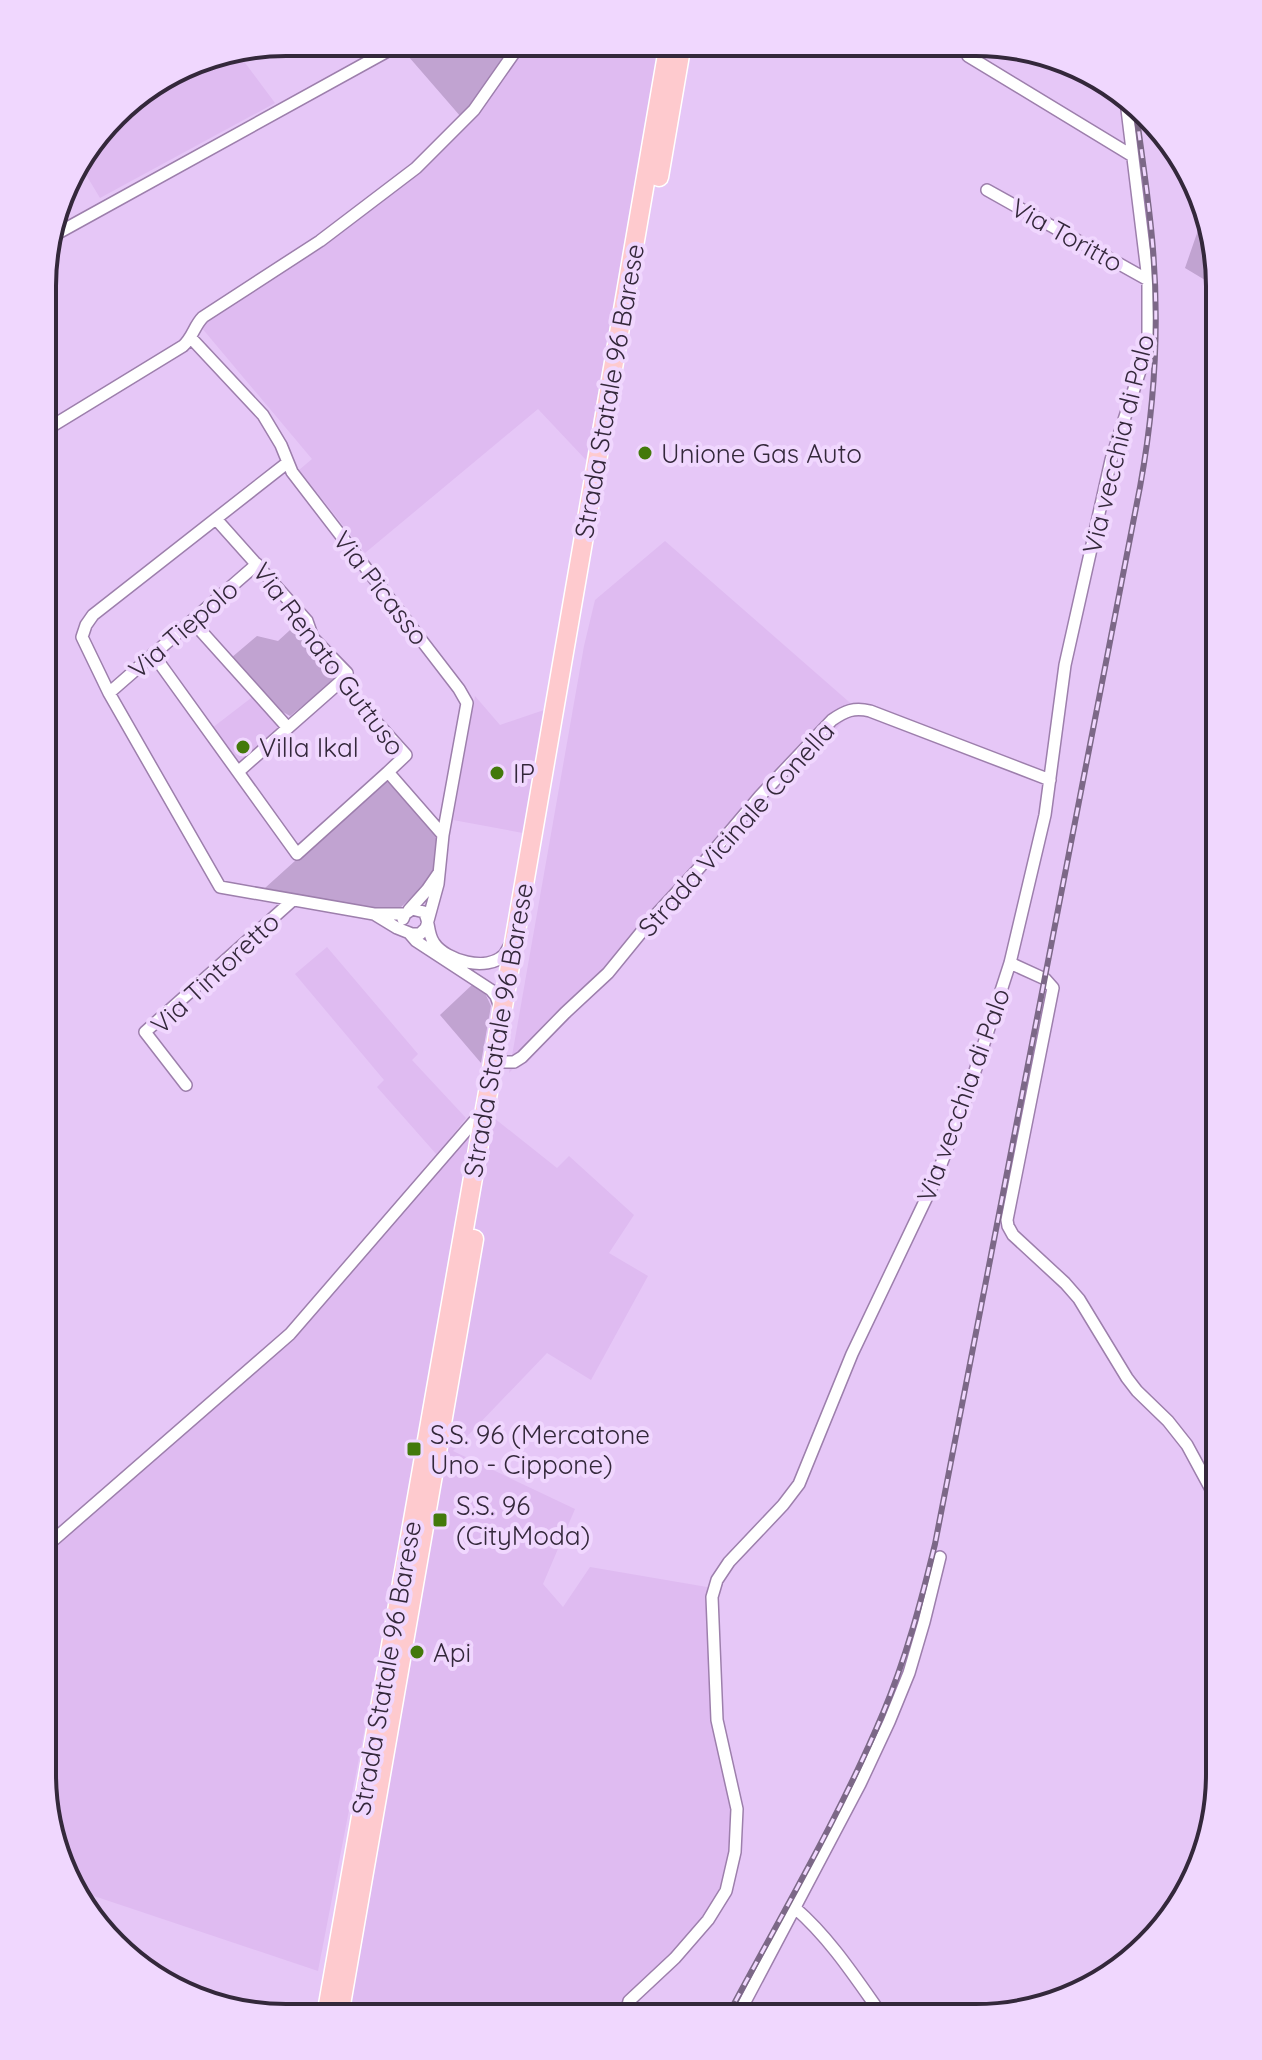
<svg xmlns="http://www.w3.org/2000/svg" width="1262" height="2060" font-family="Quicksand,sans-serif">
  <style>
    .built { fill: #dfbbf1 }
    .green { fill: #c1a3d1 }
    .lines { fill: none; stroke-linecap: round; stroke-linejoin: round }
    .minor-casing { stroke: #9d7fac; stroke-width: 14 }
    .primary-casing { stroke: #fff; stroke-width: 21 }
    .minor { stroke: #fff; stroke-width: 11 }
    .primary { stroke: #fecace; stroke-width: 18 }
    .rail-casing { stroke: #7c6887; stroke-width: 6 }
    .rail { stroke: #f0d7fe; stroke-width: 3; stroke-dasharray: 9; stroke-linecap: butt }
    .poi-dot { fill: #43790b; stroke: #f0d7fe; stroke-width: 3 }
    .labels { text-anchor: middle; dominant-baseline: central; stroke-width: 8; stroke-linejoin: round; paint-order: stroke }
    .street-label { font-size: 26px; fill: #34283b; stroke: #f0d7fe }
    .poi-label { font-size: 26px; fill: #34283b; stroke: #f0d7fe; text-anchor: start }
    .rim { fill: none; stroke: #34283b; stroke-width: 4 }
  </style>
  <rect width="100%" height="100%" fill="#e6c7f7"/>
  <path class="built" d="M526,43H661L586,460L538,409L365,553L299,470L312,459L201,327L204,322L419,169Z
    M237,52L275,103L100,198L79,163L125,103L193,60Z
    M665,541L856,708L509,1073L584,646L595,600Z
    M255,695L284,727L240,766L212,728Z
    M475,696L500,725L544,710L523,833L453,820Z
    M327,947L418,1054L412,1060L466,1118L437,1155L377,1087L384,1080L295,974Z
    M484,1110L557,1168L569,1156L634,1215L609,1253L648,1276L591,1380L547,1353L453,1451L575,1509L543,1584L563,1607L590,1567L707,1587L731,1782L735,1852L717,1906L629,2001V2017L344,2016L478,1140L318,1971L79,1891L60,1867L42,1774V1550L290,1335Z"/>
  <path class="green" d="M415,42L515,43L461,117L402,49Z
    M1205,210L1220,286V289L1185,268Z
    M301,620L338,673V677L290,716L276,708L231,658L257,636L278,641Z
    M388,777L440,834L434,870L429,881L400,908L388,911L265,888Z
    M474,983L485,993L491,1006L481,1063L440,1015Z"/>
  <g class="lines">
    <defs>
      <path id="minor" d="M968,56L1131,155
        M987,190L1148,280
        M49,238L404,42
        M191,338L263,415L281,445L292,472L459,689L467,703L443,835L438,884L426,928L420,934H412L397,928L374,914
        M44,431L183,346C193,337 194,326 203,317L320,241L416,168L474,110L521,43
        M287,463L93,615L86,625L82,637L109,693L220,887L374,914H405
        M216,519L307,621L313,638L347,673L340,682L406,755L388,772L443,835
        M192,621L288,728
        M153,654L297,854L388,772
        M109,693L257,564
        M239,771L340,682
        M409,910L427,890L438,874
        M403,919L405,914L412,909L424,912C430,922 427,933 434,943C446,961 487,972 504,955C506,953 509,946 511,944
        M410,934L416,941L491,990L496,996L500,1007
        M1010,963L1045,979L1053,988L1007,1220L1008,1226L1013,1235L1065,1283L1079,1299L1127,1378L1137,1391L1168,1421L1187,1445L1220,1506
        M505,1062H514L522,1057L565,1013L608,973L652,919L700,867L760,796L832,720C845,711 854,707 870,711L1050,780
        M186,1085L145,1032L293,900
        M42,1550L290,1334L483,1111
        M795,1908C830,1938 857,1980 884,2018
        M625,2017L629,2001L675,1958L708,1920L726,1891L735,1852L737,1809L717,1720L712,1597L717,1580L729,1562L783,1505L799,1484L852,1354L935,1180L965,1102L1010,963L1045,815L1065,665L1111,460L1148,346V280L1125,93
        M737,2017L860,1784L889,1722L909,1673L924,1622L940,1557"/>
      <path id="primary" d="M659,177L682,43
        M326,2016L501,1018L669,43
        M339,2016L474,1239"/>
    </defs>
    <use href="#minor" class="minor-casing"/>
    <use href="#primary" class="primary-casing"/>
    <use href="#minor" class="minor"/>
    <use href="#primary" class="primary"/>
    <defs>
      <path id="rail" d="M727,2017C780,1917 839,1818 883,1713C906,1658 921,1602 935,1544L1140,487C1155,405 1160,322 1152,238C1148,194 1141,149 1135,105"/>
    </defs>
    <use href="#rail" class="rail-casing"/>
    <use href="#rail" class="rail"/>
  </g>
  <g class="poi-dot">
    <circle cx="645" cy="453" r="8"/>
    <circle cx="243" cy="747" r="8"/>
    <circle cx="497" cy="773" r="8"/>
    <rect x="406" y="1441" width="16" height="16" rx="4"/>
    <rect x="432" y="1512" width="16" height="16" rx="4"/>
    <circle cx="417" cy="1652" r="8"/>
  </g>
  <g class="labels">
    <g class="street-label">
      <text transform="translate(1067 235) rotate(29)">Via Toritto</text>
      <text transform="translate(609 391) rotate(-80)">Strada Statale 96 Barese</text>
      <text transform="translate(1118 444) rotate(-76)">Via vecchia di Palo</text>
      <text transform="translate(381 588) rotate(52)">Via Picasso</text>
      <text transform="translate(183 629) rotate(-41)">Via Tiepolo</text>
      <text transform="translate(329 659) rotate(53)">Via Renato Guttuso</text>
      <text transform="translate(736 829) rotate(-48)">Strada Vicinale Conella</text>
      <text transform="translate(215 973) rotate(-43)">Via Tintoretto</text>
      <text transform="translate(498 1030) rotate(-80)">Strada Statale 96 Barese</text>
      <text transform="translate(963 1095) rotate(-70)">Via vecchia di Palo</text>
      <text transform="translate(386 1668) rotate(-80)">Strada Statale 96 Barese</text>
    </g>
    <g class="poi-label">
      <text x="661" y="453">Unione Gas Auto</text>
      <text x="259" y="747">Villa Ikal</text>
      <text x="513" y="773">IP</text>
      <text x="430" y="1434">S.S. 96 (Mercatone<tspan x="430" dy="30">Uno - Cippone)</tspan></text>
      <text x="456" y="1505">S.S. 96<tspan x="456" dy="30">(CityModa)</tspan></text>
      <text x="433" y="1652">Api</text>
    </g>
  </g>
  <path d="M0 0H1262V2060H0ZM286 56H976A230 230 0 0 1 1206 286V1774A230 230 0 0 1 976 2004H286A230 230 0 0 1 56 1774V286A230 230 0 0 1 286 56Z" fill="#f0d7fe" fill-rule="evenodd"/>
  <path class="rim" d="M286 56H976A230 230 0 0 1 1206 286V1774A230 230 0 0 1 976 2004H286A230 230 0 0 1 56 1774V286A230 230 0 0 1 286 56Z"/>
</svg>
